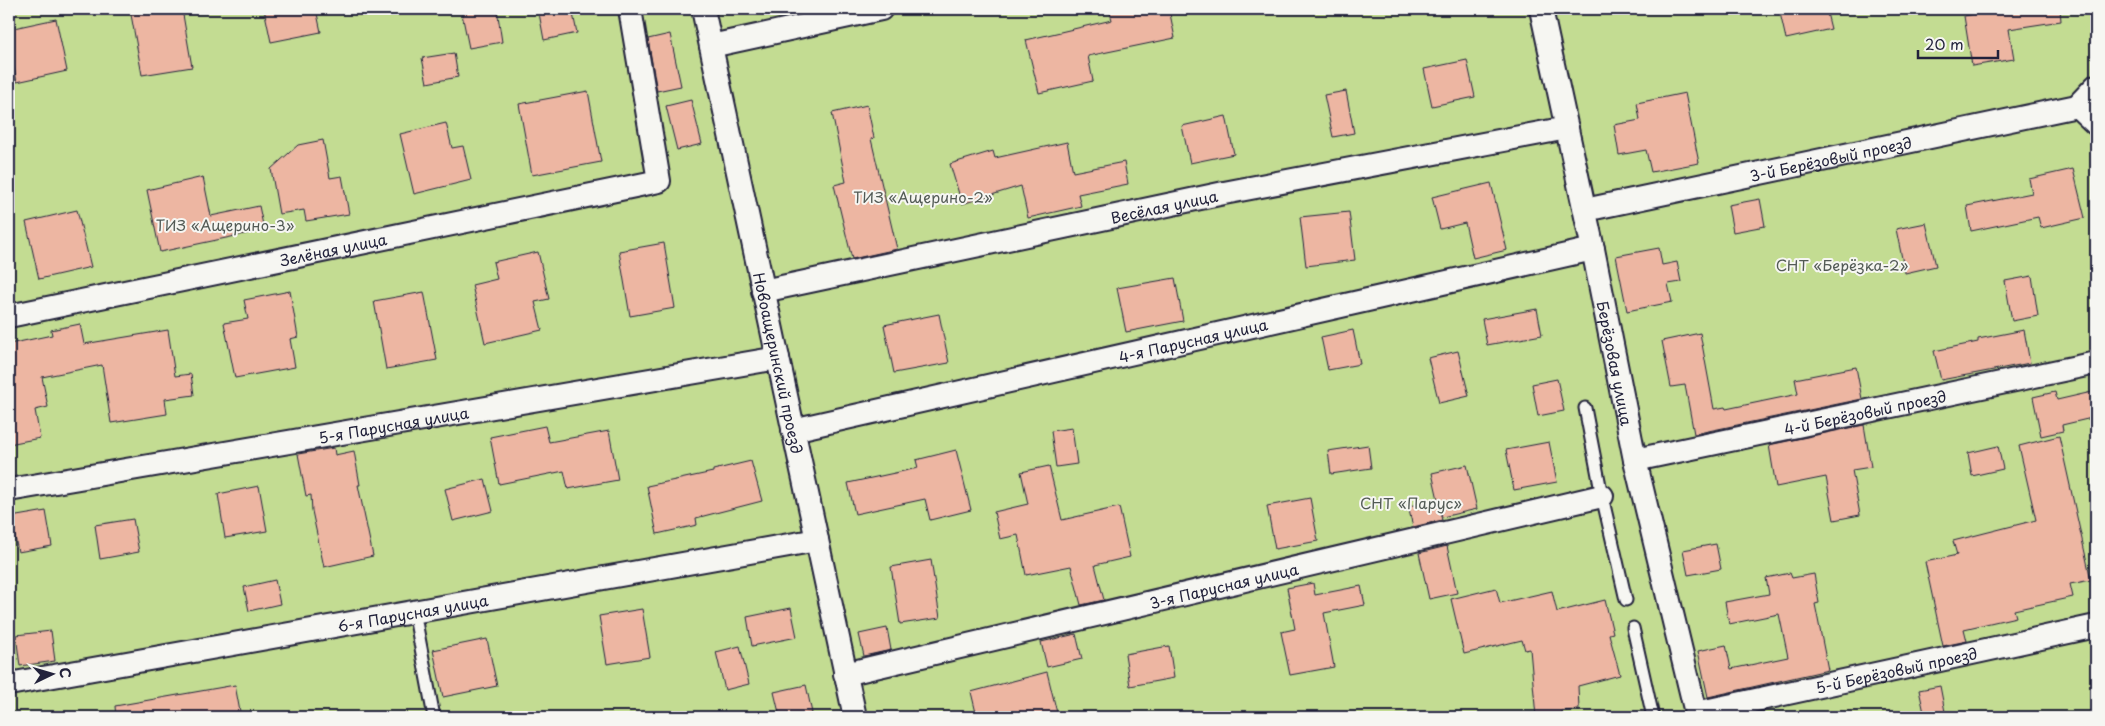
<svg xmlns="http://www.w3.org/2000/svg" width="2105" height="726" font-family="'Playpen Sans',sans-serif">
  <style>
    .green { fill: #c3dc92; stroke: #727f66 }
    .building { fill: #edb6a2; stroke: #22223b }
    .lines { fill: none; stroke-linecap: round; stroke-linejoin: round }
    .service-casing { stroke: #22223b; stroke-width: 15 }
    .minor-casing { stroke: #22223b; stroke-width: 26 }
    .service { stroke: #f6f6f2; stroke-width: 11 }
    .minor { stroke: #f6f6f2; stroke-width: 22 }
    .labels { text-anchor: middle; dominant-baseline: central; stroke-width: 4; stroke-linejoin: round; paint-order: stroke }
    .street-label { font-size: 15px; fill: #22223b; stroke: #f6f6f2 }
    .park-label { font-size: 15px; fill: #525a55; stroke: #f6f6f2 }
  </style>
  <rect width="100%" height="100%" fill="#f4e9e2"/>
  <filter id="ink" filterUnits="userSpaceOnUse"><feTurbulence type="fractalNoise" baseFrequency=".02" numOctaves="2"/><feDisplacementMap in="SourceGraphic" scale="10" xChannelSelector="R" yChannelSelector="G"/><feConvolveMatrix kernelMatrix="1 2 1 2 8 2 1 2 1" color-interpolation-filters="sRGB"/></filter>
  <g filter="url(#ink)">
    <path class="green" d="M9,9H2096V717H9Z"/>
    <path class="building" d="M130,9H182L192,67L142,75Z
      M264,9H316L321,32L271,42Z
      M461,9H497L502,42L469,48Z
      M560,9H572L577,33L544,40L539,13Z
      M1109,9H1169L1175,38L1088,56L1093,81L1039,93L1026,40L1112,20Z
      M1801,9H1826L1831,29L1786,39L1780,13Z
      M2003,9H2060L2061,21L2009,29L2014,59L1972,66L1964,16Z
      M56,19L67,71L17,82L9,44V29Z
      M670,34L681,86L657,91L648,39Z
      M454,53L458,77L427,83L422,58Z
      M1467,60L1475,97L1432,106L1424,69Z
      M588,91L601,162L532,175L519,104Z
      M1346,91L1354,133L1333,137L1324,95Z
      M1685,93L1699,163L1651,172L1646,150L1619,155L1614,125L1640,120L1637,103Z
      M691,100L702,144L677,150L666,106Z
      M867,105L874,138L871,139L897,249L852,259L834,185L846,182L832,113Z
      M1226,116L1234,154L1190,163L1182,126Z
      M446,123L452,148L463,146L471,180L414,194L400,134Z
      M323,140L330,178L342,176L349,214L306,221L304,210L279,214L271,169L298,145Z
      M1067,142L1073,172L1124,162L1128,184L1078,194L1081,206L1028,218L1021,186L962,204L950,164L993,151L995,158Z
      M2073,169L2085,218L2041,228L2038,217L1971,231L1967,206L2032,193L2029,179Z
      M203,177L211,216L259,206L264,230L160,252L147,190Z
      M1491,183L1507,250L1473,258L1465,223L1440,229L1432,197Z
      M1760,199L1765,226L1733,232L1728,205Z
      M77,210L91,267L39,279L26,222Z
      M1349,212L1355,260L1306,266L1300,217Z
      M1926,223L1936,266L1905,273L1896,229Z
      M664,243L675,308L630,316L619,251Z
      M1659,248L1662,265L1677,262L1681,282L1668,284L1672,302L1627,311L1616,256Z
      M538,252L549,299L535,302L542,330L485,343L472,285L497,279L493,262Z
      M2032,276L2038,316L2012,321L2005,281Z
      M1175,278L1183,321L1126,332L1117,288Z
      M290,291L298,337L290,339L295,367L235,378L224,323L248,319L244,300Z
      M424,292L437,360L386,369L374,301Z
      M1537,309L1542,335L1487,345L1482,319Z
      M939,314L949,363L894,373L884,325Z
      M80,324L84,344L168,330L175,376L191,374L194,395L165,399L167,414L111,423L102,365L42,377L48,407L35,410L40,438L9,444V344L52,335L51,330Z
      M1353,330L1360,364L1328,370L1321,337Z
      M2024,330L2030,363L1941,380L1934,351L1978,342V339Z
      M1700,333L1714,409L1725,407L1726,409L1798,394L1795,379L1856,367L1862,399L1694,434L1685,385L1671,387L1662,341Z
      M1458,351L1469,396L1439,403L1428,358Z
      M1557,379L1564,411L1538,416L1532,384Z
      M2096,391V417L2062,425L2063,431L2041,436L2033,397L2055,392L2057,400Z
      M1864,425L1871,467L1852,470L1860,515L1834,520L1826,477L1776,487L1769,445Z
      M545,426L549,442L609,431L618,480L568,489L564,471L499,484L490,437Z
      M1072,428L1077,464L1056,467L1051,431Z
      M2059,436L2091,580L2070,584L2073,597L2014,610L2016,617L1964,629L1967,641L1943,646L1925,562L1957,555L1953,541L2036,520L2019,446Z
      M1549,442L1557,482L1514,490L1506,450Z
      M1368,445L1371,468L1331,474L1328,451Z
      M1998,446L2003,469L1972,476L1968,453Z
      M334,448L335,455L354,451L360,485H358L373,556L324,567L312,511L311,495L306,496L298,454Z
      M956,450L971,510L930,520L925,499L855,514L848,483L918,468L916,460Z
      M751,461L762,501L696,518L697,525L657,534L647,486L713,472V470Z
      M1467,465L1477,509L1442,517L1432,473Z
      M1049,466L1062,520L1119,507L1130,557L1095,565L1104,600L1081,605L1071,566L1026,575L1018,535L1000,539L994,512L1028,504L1021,472Z
      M485,479L493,511L453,521L445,489Z
      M259,486L267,531L225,538L218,494Z
      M1310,498L1318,541L1275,549L1267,506Z
      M1437,501L1442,520L1413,527L1408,506Z
      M46,511L52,546L18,552L11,517Z
      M133,519L139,552L100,559L95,525Z
      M1716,544L1721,569L1688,575L1683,550Z
      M1447,546L1457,593L1429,599L1419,553Z
      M931,560L940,618L900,624L891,567Z
      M1790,573L1792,578L1814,574L1819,603L1815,604L1828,670L1708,697L1698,651L1726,645L1731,669L1788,657L1779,614L1729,624L1725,602L1769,594L1766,578Z
      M275,580L280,604L249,611L244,587Z
      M1313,583L1315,595L1361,586L1365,605L1324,613L1334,667L1290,675L1281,632L1295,629L1287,588Z
      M1496,588L1500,603L1552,591L1557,612L1605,600L1613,633L1609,634L1620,675L1578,686L1579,710L1561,711L1562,717H1536L1530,649L1525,650L1522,640L1464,654L1451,599Z
      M791,608L797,637L752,646L747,617Z
      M642,609L650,657L607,664L599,616Z
      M887,628L891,650L864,656L859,634Z
      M51,631L55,661L20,666L16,635Z
      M1076,634L1082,659L1047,667L1041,642Z
      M487,639L497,686L443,697L433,650Z
      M740,646L749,684L725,690L716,652Z
      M1169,646L1174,678L1130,686L1125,654Z
      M1047,672L1058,717H977L971,692Z
      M235,685L241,717H116L115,706Z
      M806,685L812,713L792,717H780L774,692Z
      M1940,686L1946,717H1925L1919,690Z"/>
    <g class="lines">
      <defs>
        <path id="service" d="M1585,408L1602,496L1626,600
          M414,611L434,717
          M1633,628L1653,717"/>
        <g id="minor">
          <path id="s1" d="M703,9L855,717"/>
          <path id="s2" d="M1541,9L1593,249L1635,460L1697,717"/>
          <path d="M711,46L881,9"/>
          <path d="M2077,106L2096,124"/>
          <path id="s3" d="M1585,210L2077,106L2096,86"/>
          <path id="s4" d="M763,291L1224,193L1567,128"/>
          <path id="s5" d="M9,316L659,181L630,9"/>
          <path id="s6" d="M793,430L1593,249"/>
          <path id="s7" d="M1635,460L2096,363"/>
          <path id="s8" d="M9,490L778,358"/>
          <path id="s9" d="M845,674L1602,496"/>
          <path id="s10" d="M9,684L817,540"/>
          <path id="s11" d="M1696,713L2096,626"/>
        </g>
      </defs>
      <use href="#service" class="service-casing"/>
      <use href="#minor" class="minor-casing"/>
      <use href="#service" class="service"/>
      <use href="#minor" class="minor"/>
    </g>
  </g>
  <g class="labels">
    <g class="street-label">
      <text stroke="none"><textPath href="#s3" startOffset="251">3-й Берёзовый проезд</textPath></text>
      <text stroke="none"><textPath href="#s4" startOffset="410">Весёлая улица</textPath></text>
      <text stroke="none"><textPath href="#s5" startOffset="331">Зелёная улица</textPath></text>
      <text stroke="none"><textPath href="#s6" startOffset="410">4-я Парусная улица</textPath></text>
      <text stroke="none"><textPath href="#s1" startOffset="362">Новоащеринский проезд</textPath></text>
      <text stroke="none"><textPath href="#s2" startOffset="362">Берёзовая улица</textPath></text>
      <text stroke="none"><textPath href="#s7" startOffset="235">4-й Берёзовый проезд</textPath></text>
      <text stroke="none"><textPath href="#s8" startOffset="390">5-я Парусная улица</textPath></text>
      <text stroke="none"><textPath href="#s9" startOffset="389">3-я Парусная улица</textPath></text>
      <text stroke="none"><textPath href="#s10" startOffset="410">6-я Парусная улица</textPath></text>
      <text stroke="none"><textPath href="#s11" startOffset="205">5-й Берёзовый проезд</textPath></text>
    </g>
    <g class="park-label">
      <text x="923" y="196">ТИЗ «Ащерино-2»</text>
      <text x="225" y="224">ТИЗ «Ащерино-3»</text>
      <text x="1842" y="264">СНТ «Берёзка-2»</text>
      <text x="1411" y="502">СНТ «Парус»</text>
    </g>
  </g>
  <rect width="2105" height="726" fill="none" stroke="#f6f6f2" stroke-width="30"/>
  <rect x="15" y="15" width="2075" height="696" fill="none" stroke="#22223b" stroke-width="2" filter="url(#ink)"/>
  <g transform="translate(52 674) rotate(85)" stroke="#f6f6f2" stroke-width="4" paint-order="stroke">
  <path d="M0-4L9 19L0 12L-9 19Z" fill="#22223b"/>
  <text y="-8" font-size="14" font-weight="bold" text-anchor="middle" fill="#22223b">С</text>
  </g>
  <path d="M1918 50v8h80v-8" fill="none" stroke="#22223b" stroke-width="2.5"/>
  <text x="1925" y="50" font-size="15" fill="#22223b" stroke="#f6f6f2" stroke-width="4" paint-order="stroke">20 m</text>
</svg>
